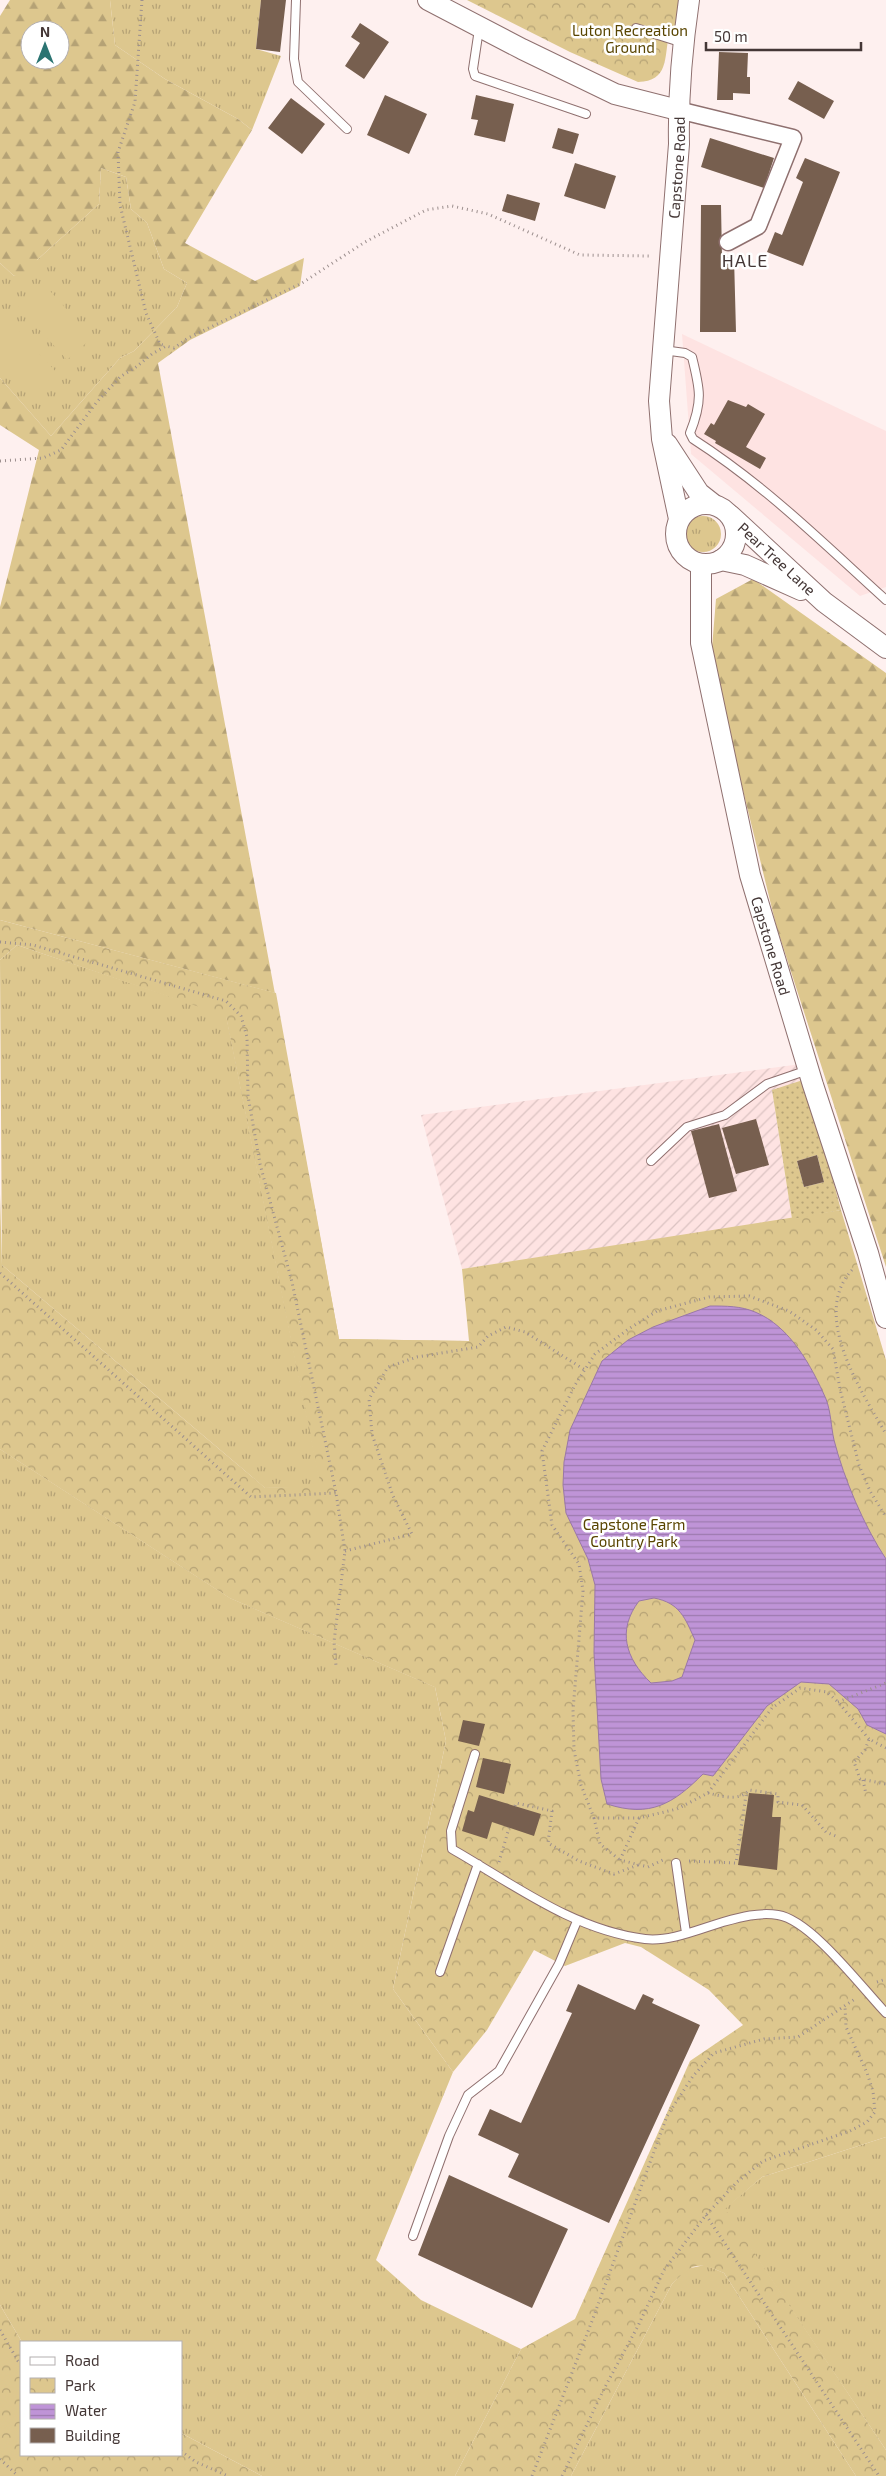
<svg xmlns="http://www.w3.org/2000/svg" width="886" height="2476" font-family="'Exo 2',sans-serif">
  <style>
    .built { fill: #fee3e2 }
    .industrial { fill: url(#industrial-furrows) }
    .grass { fill: url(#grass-tufts) }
    .forest { fill: url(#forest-firs); fill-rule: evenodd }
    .park { fill: url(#park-crowns) }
    .garden { fill: url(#garden-dots); fill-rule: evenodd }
    .pitch { fill: #ddc78e }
    .water { fill: url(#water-rules); stroke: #9a78a7; fill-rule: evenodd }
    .building { fill: #775f4f }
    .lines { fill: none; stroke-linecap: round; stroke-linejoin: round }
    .service-casing { stroke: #8f706f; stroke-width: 10 }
    .minor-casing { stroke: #8f706f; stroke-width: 19 }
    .tertiary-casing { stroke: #8f706f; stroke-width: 22 }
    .path { stroke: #9c8f8e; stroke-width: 3; stroke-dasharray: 1 4; stroke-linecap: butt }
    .service { stroke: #fff; stroke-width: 8 }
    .minor { stroke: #fff; stroke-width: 16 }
    .tertiary { stroke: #fff; stroke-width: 20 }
    .labels { text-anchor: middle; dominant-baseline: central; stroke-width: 5; stroke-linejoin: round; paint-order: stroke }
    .park-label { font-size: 15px; fill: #594501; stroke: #fff }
    .street-label { font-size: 15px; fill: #443736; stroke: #fff }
    .quarter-label { font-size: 18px; letter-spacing: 1px; fill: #443736; stroke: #fff }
  </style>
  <defs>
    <pattern id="industrial-furrows" width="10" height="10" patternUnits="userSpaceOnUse" patternTransform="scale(1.25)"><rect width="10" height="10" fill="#fee3e2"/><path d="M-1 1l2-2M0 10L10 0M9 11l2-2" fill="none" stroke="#dbc3c2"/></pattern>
    <pattern id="grass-tufts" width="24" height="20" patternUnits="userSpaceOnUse" patternTransform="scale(1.25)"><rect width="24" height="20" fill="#ddc78e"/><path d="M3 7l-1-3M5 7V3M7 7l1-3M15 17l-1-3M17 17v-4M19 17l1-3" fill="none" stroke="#b5a275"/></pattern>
    <pattern id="forest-firs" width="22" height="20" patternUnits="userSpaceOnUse" patternTransform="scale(1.25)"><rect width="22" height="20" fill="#ddc78e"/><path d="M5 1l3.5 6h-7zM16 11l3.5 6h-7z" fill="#b5a275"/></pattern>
    <pattern id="park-crowns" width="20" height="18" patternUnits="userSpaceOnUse" patternTransform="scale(1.25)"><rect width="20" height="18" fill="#ddc78e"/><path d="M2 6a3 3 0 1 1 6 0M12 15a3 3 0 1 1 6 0" fill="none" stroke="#b5a275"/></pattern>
    <pattern id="garden-dots" width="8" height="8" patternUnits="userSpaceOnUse" patternTransform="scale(1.25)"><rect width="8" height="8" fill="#ddc78e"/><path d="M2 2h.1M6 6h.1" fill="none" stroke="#b5a275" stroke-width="1.8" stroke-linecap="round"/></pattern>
    <pattern id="water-rules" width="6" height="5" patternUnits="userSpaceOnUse" patternTransform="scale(1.25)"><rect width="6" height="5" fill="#bf94d7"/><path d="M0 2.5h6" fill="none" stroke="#9d7aaf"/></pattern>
  </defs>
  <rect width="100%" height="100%" fill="#fef0ef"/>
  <path class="built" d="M682,334L886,431V587L860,596L691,454Z"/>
  <path class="industrial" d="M801,1064L806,1079L772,1091L792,1219L462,1269L421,1115Z"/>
  <path class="grass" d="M110,0H261L256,49L281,56L252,130L238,119L165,79L115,45Z
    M101,168L126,177L131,209L147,223L164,269L187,283L177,307L134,351L120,358L51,436L0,378V263L14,276L37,260L99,204Z
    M685 534a18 18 0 1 1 36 0a18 18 0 1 1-36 0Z
    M17,945L226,1015L321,1487L265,1488L2,1265L0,960Z
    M0,1449L230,1598L435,1687L446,1741L393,1989L453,2072L376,2260L421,2300L521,2349L455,2476H262L181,2433V2342H22L0,2305Z
    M886,2137V2450L724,2209L762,2177Z
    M705,2265L724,2273L856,2476H571L672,2284L686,2269Z"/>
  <path class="forest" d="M10,0H110L115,45L165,79L238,119L252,130L185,243L255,281L304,258L300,286L190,340L158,363L339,1339L469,1341L504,1302L435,1687L230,1598L0,1449V1267L265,1488L320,1486L226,1015L275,993L0,920V607L39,450L0,425V378L51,436L120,358L134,351L177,307L187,283L164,269L147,223L131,209L126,177L101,168L99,204L37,260L36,268L14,276L0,263V16ZM30,30H60V60H30Z
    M753,579L886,673V1267L776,925L711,660L716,599Z"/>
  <path class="park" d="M467,0H682L676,32L669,35C664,58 669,81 638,82L570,52Z
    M0,920L276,993L339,1339L469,1341L462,1269L841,1210L886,1360V2137L762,2177L725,2209L886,2450V2476H856L724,2273C698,2261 692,2263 672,2284L571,2476H455L521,2349L575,2319L690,2061L743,2025L709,1990L641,1947L625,1943L565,1966L534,1950L487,2030L453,2072L393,1989L446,1741L435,1687L230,1598L0,1449V1194L2,1265L265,1488L321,1486L226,1016L17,945L0,960Z
    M0,2305L22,2342L21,2455H181V2433L262,2476H0Z"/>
  <path class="garden" d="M806,1079L841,1210L792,1219L772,1090ZM817,1155L824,1182L804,1187L797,1161Z"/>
  <path class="pitch" d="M43,283L92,338L67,360L18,306Z
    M10,321L57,373L31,396L0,361V329Z"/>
  <path class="water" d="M710,1306C726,1306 741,1306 755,1312C790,1326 812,1367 826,1399C831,1412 831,1427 834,1440C844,1479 864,1526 886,1559V1734L867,1725L858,1709L829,1684L801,1682L767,1706L713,1776L703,1774C673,1804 650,1818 607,1804L601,1779L594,1653L595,1585L588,1559L566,1513L563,1485L564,1462L570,1430L602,1361L628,1340L653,1327ZM654,1598C680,1603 685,1618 695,1640L682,1677L672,1681L651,1683C625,1658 617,1630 639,1601Z"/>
  <path class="building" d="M261,0H286L280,52L256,49Z
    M360,23L389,42L364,79L345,66L360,43L351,37Z
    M719,52L748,53L747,77H750V94L733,93V100H717Z
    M798,81L834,101L824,119L788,99Z
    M385,95L427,114L409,154L367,135Z
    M476,95L514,104L505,142L474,135L478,120L471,119Z
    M291,98L325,124L302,154L268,128Z
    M558,128L579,134L573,154L552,148Z
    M710,138L774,158L764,188L701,167Z
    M805,158L840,172L803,266L767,252L775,232L782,235L803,182L796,178Z
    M575,163L616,176L605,209L564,196Z
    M507,194L540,203L535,221L502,211Z
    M701,205H721L722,258L734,257L736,332H700Z
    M728,400L746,407L748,404L765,414L746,447L766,458L760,469L715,443L716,441L704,434L711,423L714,425Z
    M756,1119L769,1165L736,1174L722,1128Z
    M719,1124L737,1191L709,1198L691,1131Z
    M817,1155L824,1182L804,1187L797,1161Z
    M463,1720L485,1724L479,1746L458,1741Z
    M483,1758L511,1764L504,1794L476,1787Z
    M749,1793L774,1795L772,1817H781L777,1870L738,1865Z
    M479,1795L541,1814L534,1836L492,1822L487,1839L462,1831L468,1810L474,1812Z
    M578,1984L635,2010L643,1994L654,1999L652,2003L700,2025L609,2223L508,2177L519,2154L478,2135L490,2109L521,2123L572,2013L566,2011Z
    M449,2175L568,2229L532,2308L418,2255Z"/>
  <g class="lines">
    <defs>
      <path id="service" d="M296,0L294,59L298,82L347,129
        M636,28L683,43
        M479,29L473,69L475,76L586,114
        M663,350L685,353L692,357C700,389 703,401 690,433L693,439C766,486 822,542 886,600
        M651,1161L687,1127L725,1115L767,1084L808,1070
        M475,1754L451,1831L452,1849C513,1884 573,1930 645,1939C670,1942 699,1929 723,1922C741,1917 759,1912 778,1915C811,1920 862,1988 886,2013
        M676,1863L686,1933
        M440,1972L478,1864
        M413,2236L449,2136L468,2095L499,2071L559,1964L577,1921"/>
      <path id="minor" d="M678,110L793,138L758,226L728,242"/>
      <g id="tertiary">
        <path d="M428,0L522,49L615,94L678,110"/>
        <path d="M667,444L699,493L713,504"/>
        <circle cx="706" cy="534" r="30"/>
        <path id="s1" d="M730,515L824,602L886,648"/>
        <path id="s2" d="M679,519L662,439L659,401L679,144C678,95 682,48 689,0"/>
        <path d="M721,560L745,565L801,590"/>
        <path id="s3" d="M701,564V643L750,875L813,1085L868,1253L886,1318"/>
      </g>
    </defs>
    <use href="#service" class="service-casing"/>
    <use href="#minor" class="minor-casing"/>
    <use href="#tertiary" class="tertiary-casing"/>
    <path class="path" d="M142,0L135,102L118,152L120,205L146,313L160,344L166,346
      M0,461L43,458L61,450L96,403L120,377L136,367L152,354L166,346L174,348L188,338L302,283L365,242L426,210L452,206L488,214L580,255L651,256
      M0,942L33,945L226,1001L241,1016L247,1037L248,1096L260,1164L292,1282L336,1493L345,1551L334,1642L336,1666
      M852,1270C810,1315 862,1392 886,1434
      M0,1273L251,1497L336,1493
      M345,1551L412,1534L393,1496L372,1434L369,1399L388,1367L417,1357L478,1347L488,1336L506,1327L525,1332L585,1370
      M838,1702L886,1683
      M869,1739L838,1702L827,1692L800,1688L772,1708L708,1793L677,1809L639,1818H594L581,1785L574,1750L573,1710L583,1591L579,1564L552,1525L542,1451L575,1385L595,1354L630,1328L657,1311L709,1297L749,1296L789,1311L816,1330L833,1349L840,1389L859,1465L870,1491L886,1517
      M886,1748L869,1739L865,1750L854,1762L860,1779L886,1784
      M863,1780L866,1794
      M708,1793C721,1796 739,1802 749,1790L778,1794V1802L802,1805L826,1832L838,1837
      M515,1806L516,1803L552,1811L548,1843L579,1861L614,1874L638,1865
      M594,1818L600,1844L620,1860
      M639,1818L620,1860L648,1867L663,1860
      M689,1861L736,1863L746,1795
      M499,1862L509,1828
      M877,1982L886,1979
      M706,2215L879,2476
      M0,2330L18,2361L21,2363
      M181,2451L196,2462L228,2476
      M0,2459L18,2476
      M532,2476L592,2321L667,2116L693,2076L714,2053L764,2039L798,2037L855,1999
      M562,2476L605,2387L638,2326L664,2270L706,2215L737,2182L763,2161L850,2131L867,2122L875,2112L873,2091L867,2073L846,2027L845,2006"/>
    <use href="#service" class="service"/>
    <use href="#minor" class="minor"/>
    <use href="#tertiary" class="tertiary"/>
  </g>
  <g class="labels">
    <g class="park-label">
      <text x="630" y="30">Luton Recreation<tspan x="630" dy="17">Ground</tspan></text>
      <text x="634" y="1524">Capstone Farm<tspan x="634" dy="17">Country Park</tspan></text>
    </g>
    <g class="street-label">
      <text stroke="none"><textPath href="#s2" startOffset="354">Capstone Road</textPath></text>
      <text stroke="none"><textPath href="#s1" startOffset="64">Pear Tree Lane</textPath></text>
      <text stroke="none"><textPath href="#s3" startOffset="390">Capstone Road</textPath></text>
    </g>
    <g class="quarter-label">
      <text x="745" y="260">HALE</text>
    </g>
  </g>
  <rect x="20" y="2341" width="162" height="115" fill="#ffffff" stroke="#b4afaf"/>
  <rect x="30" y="2357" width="25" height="8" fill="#ffffff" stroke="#b4afaf"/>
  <text x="65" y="2366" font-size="15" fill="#443736">Road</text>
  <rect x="30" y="2378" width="25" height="15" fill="url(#park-crowns)" stroke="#b4afaf"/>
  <text x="65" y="2391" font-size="15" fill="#443736">Park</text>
  <rect x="30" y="2404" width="25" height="15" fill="url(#water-rules)" stroke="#b4afaf"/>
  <text x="65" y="2416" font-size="15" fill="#443736">Water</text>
  <rect x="30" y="2428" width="25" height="15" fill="#775f4f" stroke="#b4afaf"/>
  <text x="65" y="2441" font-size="15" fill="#443736">Building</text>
  <g transform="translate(45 45)"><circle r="24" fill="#ffffff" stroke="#b4afaf"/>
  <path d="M0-4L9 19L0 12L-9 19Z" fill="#2b7472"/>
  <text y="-8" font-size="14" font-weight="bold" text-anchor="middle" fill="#443736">N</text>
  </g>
  <path d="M706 42v8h155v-8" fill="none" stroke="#443736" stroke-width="2.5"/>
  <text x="714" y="42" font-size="15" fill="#443736" stroke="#ffffff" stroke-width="4" paint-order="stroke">50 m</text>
</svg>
